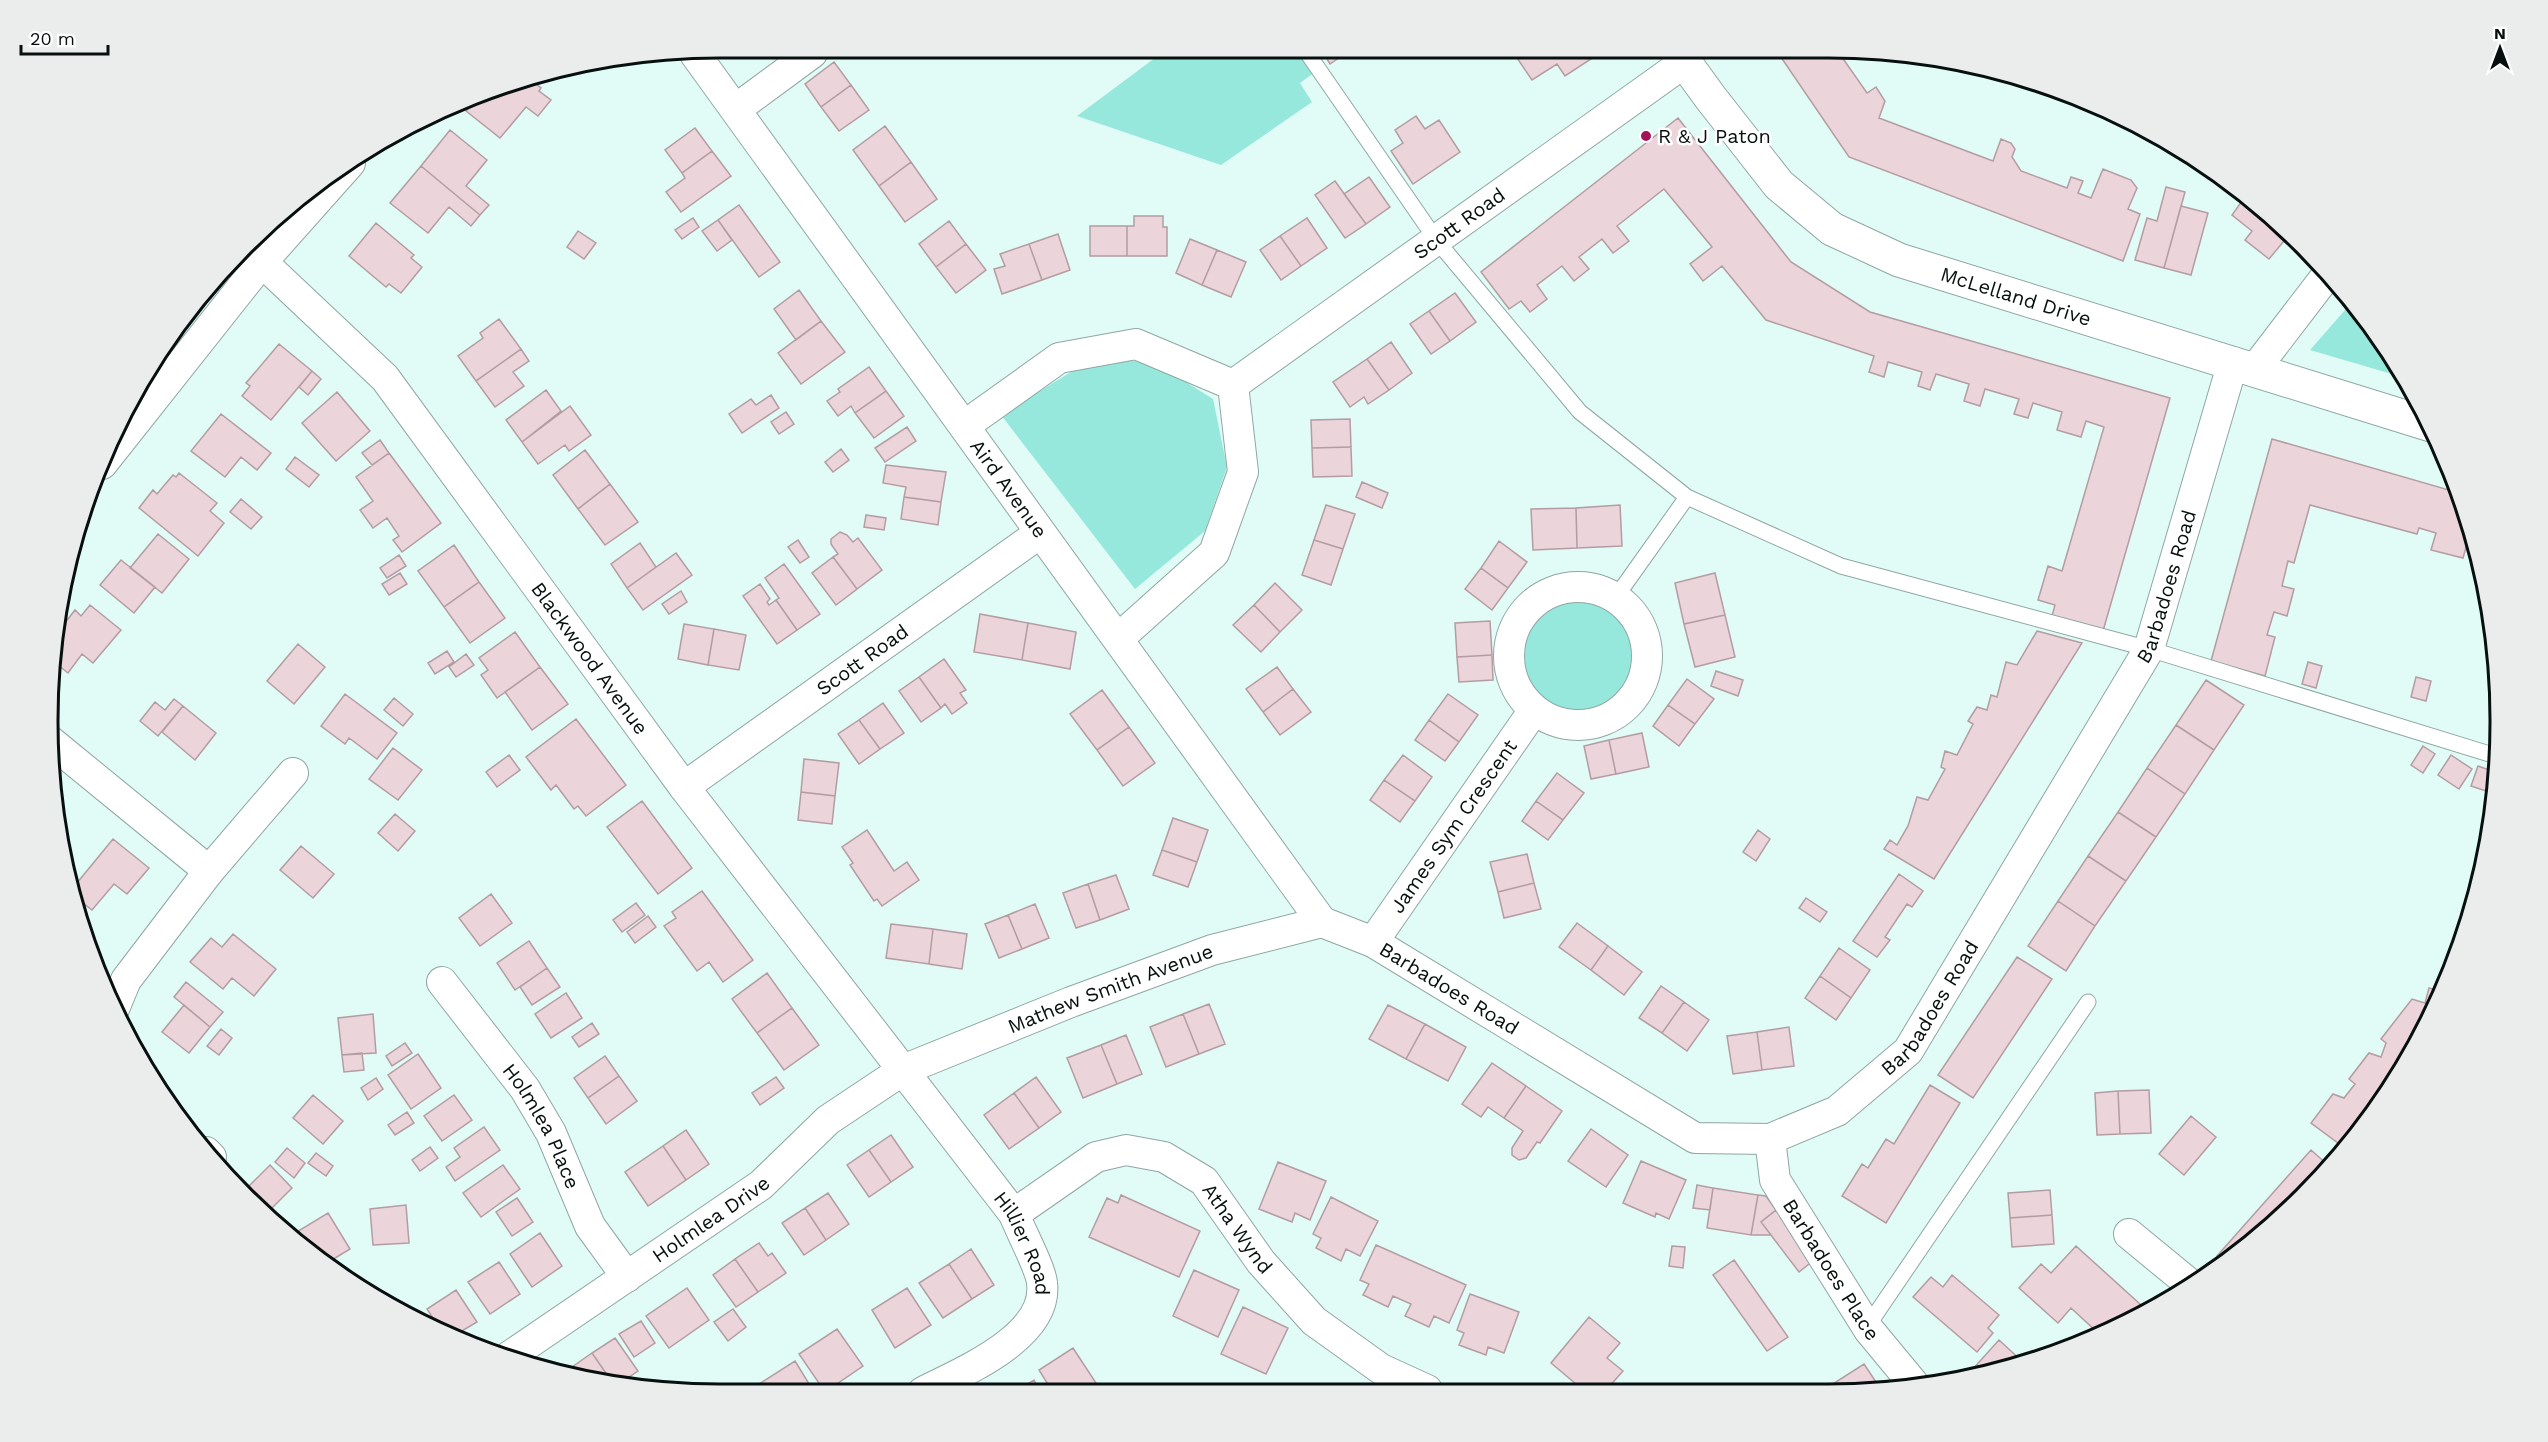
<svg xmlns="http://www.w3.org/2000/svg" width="2548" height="1442" font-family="'Work Sans',sans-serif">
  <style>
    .green { fill: #96e8dc }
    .building { fill: #ebd4da; stroke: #b39da2; stroke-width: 1.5 }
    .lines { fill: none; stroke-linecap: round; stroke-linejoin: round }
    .lane-casing { stroke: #8fa7a3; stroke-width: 17 }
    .street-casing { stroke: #8fa7a3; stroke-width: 32 }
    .secondary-casing { stroke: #8fa7a3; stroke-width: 35 }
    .lane { stroke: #fff; stroke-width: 15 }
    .street { stroke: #fff; stroke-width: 30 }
    .secondary { stroke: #fff; stroke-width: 33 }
    .poi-dot { fill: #a41456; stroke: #fff; stroke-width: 2 }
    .labels { text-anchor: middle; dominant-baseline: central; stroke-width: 5; stroke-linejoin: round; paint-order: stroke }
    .poi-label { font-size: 20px; fill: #07100e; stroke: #fff; text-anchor: start }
    .street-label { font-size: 20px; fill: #07100e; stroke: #fff }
    .rim { fill: none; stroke: #07100e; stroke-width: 3 }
  </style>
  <rect width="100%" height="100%" fill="#e1fbf6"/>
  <path class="green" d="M1300,51L1315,72L1300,83L1312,102L1221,165L1077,116L1163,52Z
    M2352,302L2361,312L2402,377L2310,350Z
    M1092,359L1154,362L1213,399L1227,467L1205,531L1135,589L1001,415Z
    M1522 655a57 57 0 1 1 114 0a57 57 0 1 1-114 0Z"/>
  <path class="building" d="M1594,50L1597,55L1565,76L1557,64L1532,80L1517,58L1528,51Z
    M1776,50H1837L1867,93L1876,87L1885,101L1879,118L1993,161L2001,139L2011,143L2015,149L2012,157L2021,171L2067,188L2071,177L2083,181L2078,193L2091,198L2103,169L2131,180L2137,188L2128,209L2140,214L2123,261L1849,157Z
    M1322,51H1349L1330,64Z
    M834,62L851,85L821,107L805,84Z
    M529,78L541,88L539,91L551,100L538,116L526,107L500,138L466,111L480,94L505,84Z
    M851,85L869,110L839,131L821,107Z
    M1416,116L1425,129L1439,120L1460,152L1413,184L1391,151L1403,143L1395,130Z
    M1678,118L1791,262L1870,312L2170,398L2103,631L2052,616L2055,605L2038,600L2048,566L2062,571L2104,427L2086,421L2081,437L2057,430L2062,412L2033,403L2028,418L2014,414L2019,399L1985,389L1980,406L1964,401L1969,384L1936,374L1930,390L1918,386L1922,372L1888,362L1884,377L1869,372L1874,356L1766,320L1722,266L1703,281L1690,264L1712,247L1664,189L1617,226L1629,241L1613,253L1602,239L1579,257L1589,269L1574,281L1562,266L1537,285L1547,299L1530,312L1521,301L1509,309L1481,272Z
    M885,126L911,162L879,186L853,150Z
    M695,128L712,151L682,173L665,150Z
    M450,130L487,160L466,186L489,205L480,215L421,166Z
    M712,151L731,176L681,212L666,192L685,178L682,173Z
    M911,162L937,199L905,222L879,186Z
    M421,166L480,215L471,226L449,207L428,233L390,203Z
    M1369,177L1390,207L1366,224L1344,194Z
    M1335,181L1366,224L1345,238L1315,195Z
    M2166,187L2185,192L2164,268L2135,260L2147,218L2157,221Z
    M2237,191L2271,215L2289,235L2269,259L2245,240L2252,231L2232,215L2242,201L2234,195Z
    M739,205L780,262L759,277L718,220Z
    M2181,206L2208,213L2191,275L2164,268Z
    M1134,216H1163V227H1167V256H1127V226H1134Z
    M693,218L699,227L682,239L675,230Z
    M1307,218L1327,248L1301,266L1280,236Z
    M718,220L732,240L717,251L702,231Z
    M949,221L966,244L936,267L919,244Z
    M376,223L414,255L411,258L422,267L401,293L389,284L386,287L349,256Z
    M1090,226H1127V256H1090Z
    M578,231L596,243L584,259L567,247Z
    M1058,234L1070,270L1042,280L1029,244Z
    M1280,236L1301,266L1281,280L1260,250Z
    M1190,239L1217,250L1202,285L1176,273Z
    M966,244L986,270L956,293L936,267Z
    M1029,244L1042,280L1002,294L994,269L1005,266L1000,254Z
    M1217,250L1246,262L1231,297L1202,285Z
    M799,290L821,321L796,340L774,309Z
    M1455,293L1476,322L1450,341L1429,311Z
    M1429,311L1450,341L1431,354L1410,324Z
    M499,319L521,349L476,381L458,356L483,338L480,333Z
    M821,321L845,352L801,384L778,353Z
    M1391,342L1412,373L1389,390L1367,359Z
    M279,344L312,371L271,420L242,396L250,386L246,383Z
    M521,349L529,361L513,372L524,386L495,407L476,381Z
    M1367,359L1389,390L1368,404L1364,397L1350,407L1333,382Z
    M869,367L886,391L855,413L851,406L838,416L827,401L840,392L838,389Z
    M312,371L321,379L308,395L299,387Z
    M546,390L561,411L522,442L506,420Z
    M886,391L904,416L874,438L855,413Z
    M337,392L370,431L336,461L302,423Z
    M771,395L779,408L742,433L729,414L751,399L756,405Z
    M570,406L591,435L569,451L565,445L538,464L522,442Z
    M786,412L794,424L779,434L771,422Z
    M221,414L271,453L257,470L241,457L225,477L191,451Z
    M1350,419L1351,447L1312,448L1311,420Z
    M907,427L916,441L885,462L875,448Z
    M2272,439L2456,492L2477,547L2467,544L2463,558L2431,550L2436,533L2419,528L2417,534L2310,505L2294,563L2288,561L2282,586L2294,589L2287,616L2274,612L2267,635L2275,637L2265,676L2211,661Z
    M380,440L389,453L372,465L362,453Z
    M1351,447L1352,476L1313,477L1312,448Z
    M841,449L849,460L833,472L825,462Z
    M585,450L610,484L578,509L553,475Z
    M389,453L441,523L402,552L393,540L399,536L387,518L373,528L360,510L373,501L356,477Z
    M295,457L319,475L309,487L286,469Z
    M886,465L946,472L941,502L904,497L906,487L883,483Z
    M179,473L217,503L210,511L224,523L198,556L139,508L153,490L157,494L173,475L176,477Z
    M1362,482L1388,493L1382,508L1356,497Z
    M610,484L638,522L605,545L578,509Z
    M904,497L941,502L938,525L901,519Z
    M241,499L262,517L251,529L230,512Z
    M1326,505L1355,514L1343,549L1314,540Z
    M1620,505L1622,546L1577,548L1576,508Z
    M1576,508L1577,548L1533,550L1531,509Z
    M866,515L886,518L884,530L864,527Z
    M840,532L847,535L853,542L858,538L882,570L857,589L833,557L838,554L831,544V539Z
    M158,534L189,559L162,593L130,568Z
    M798,540L809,557L800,563L788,547Z
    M1314,540L1343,549L1331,585L1302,575Z
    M1499,541L1527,562L1508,588L1481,568Z
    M640,543L656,567L627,588L611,564Z
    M454,545L479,582L444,607L418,571Z
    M676,553L692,575L643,610L627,588Z
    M399,555L406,566L387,578L380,568Z
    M833,557L857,589L836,605L812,573Z
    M121,560L155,587L134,613L100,585Z
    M784,564L820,614L797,630L776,600L779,598L765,578Z
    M1481,568L1508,588L1492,610L1465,589Z
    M400,573L407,584L389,595L382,584Z
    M1715,573L1725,615L1684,624L1675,583Z
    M479,582L505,618L470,643L444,607Z
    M1275,583L1302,610L1280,632L1254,605Z
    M760,584L770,599L767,602L769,605L776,600L797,630L777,644L743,596Z
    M681,591L687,602L669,614L662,604Z
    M90,605L121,630L93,663L82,654L68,673L53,661L54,637L75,610L81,616Z
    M1254,605L1280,632L1261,652L1233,625Z
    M980,614L1028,623L1022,660L974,652Z
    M1725,615L1735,657L1695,667L1684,624Z
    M1490,621L1492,655L1457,657L1455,623Z
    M1028,623L1076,632L1070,669L1022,660Z
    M684,624L714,629L708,665L678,659Z
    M714,629L746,635L739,670L708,665Z
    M2037,631L2082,643L1934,879L1884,849L1890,840L1897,845L1908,826L1917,797L1928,800L1945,769L1941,767L1945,751L1957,755L1973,724L1968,721L1977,707L1987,710L1991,695L1997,697L2006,662L2017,665Z
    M515,632L540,667L497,698L481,675L488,670L479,658Z
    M298,644L325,667L294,704L267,681Z
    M447,651L454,662L435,674L428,663Z
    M466,654L474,665L456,677L449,667Z
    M1492,655L1493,680L1459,682L1457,657Z
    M944,659L966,690L960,693L967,703L952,714L945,704L941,708L919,677Z
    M2308,662L2322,666L2316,688L2302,684Z
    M540,667L568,704L532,730L505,692Z
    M1277,667L1293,689L1263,712L1246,689Z
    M1716,671L1743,680L1738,696L1711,686Z
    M919,677L941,708L921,722L899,691Z
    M2416,677L2431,681L2426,701L2411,697Z
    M1687,679L1714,699L1695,724L1668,705Z
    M2206,680L2244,705L2214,750L2176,725Z
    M1293,689L1311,712L1280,735L1263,712Z
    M1102,690L1129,727L1097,750L1070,714Z
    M345,694L397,733L377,759L349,738L345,744L321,726Z
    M1448,694L1478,715L1459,742L1429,720Z
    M394,698L413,714L403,726L384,710Z
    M174,699L183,706L158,736L140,721L155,702L165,710Z
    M883,703L904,733L880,749L859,720Z
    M1668,705L1695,724L1679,746L1653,726Z
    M183,706L216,733L195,760L162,732Z
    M576,719L626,785L586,816L578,806L574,809L556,785L551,790L526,757Z
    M859,720L880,749L859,764L838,734Z
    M1429,720L1459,742L1445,761L1415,740Z
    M2176,725L2214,750L2185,794L2147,768Z
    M1129,727L1155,763L1123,786L1097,750Z
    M1642,733L1649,767L1616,774L1609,740Z
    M1609,740L1616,774L1591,779L1584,746Z
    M2423,746L2435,754L2423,773L2411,765Z
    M393,748L422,770L398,800L369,779Z
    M509,755L520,770L497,787L486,772Z
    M1403,755L1432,777L1415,801L1384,780Z
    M2451,755L2472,769L2459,789L2438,775Z
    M804,759L839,763L835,796L801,792Z
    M2478,766L2495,772V794L2471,786Z
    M2147,768L2185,794L2156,837L2118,812Z
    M1557,773L1584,793L1563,820L1536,801Z
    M1384,780L1415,801L1400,822L1370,800Z
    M801,792L835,796L832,824L798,820Z
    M642,801L692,868L658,894L607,827Z
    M1536,801L1563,820L1548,840L1522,821Z
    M2118,812L2156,837L2126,881L2088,856Z
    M395,814L415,831L398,851L378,833Z
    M1173,818L1208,830L1197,862L1162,850Z
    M867,830L894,871L907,862L919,880L882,906L877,899L874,901L850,865L853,863L842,847Z
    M1758,830L1770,839L1756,861L1743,852Z
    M113,839L149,868L127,894L114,884L92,910L74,896L72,889Z
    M301,846L334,874L313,898L280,870Z
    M1162,850L1197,862L1188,887L1153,875Z
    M1527,854L1534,883L1498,892L1490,862Z
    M2088,856L2126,881L2095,926L2058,901Z
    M1899,874L1923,891L1912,907L1907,904L1885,937L1890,940L1877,957L1853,941Z
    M1116,875L1129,909L1100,920L1088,884Z
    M1534,883L1541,909L1504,918L1498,892Z
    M1088,884L1100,920L1076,928L1063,893Z
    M702,891L753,960L723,982L709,962L697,971L664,926L676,918L672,912Z
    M491,894L512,923L480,946L459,918Z
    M1806,898L1827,912L1820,922L1799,908Z
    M2058,901L2095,926L2066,971L2028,946Z
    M636,903L645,915L622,932L613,920Z
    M1035,904L1049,938L1022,949L1008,915Z
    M1008,915L1022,949L999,958L985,924Z
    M648,916L656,927L635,943L627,932Z
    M1577,923L1608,946L1591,970L1559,947Z
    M891,924L933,929L929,964L886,958Z
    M933,929L967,934L962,969L929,964Z
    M233,934L276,969L254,996L232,978L223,989L190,962L211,938L222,947Z
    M529,941L547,968L515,990L497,963Z
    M1608,946L1642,972L1624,995L1591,970Z
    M1839,948L1870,970L1851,998L1820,976Z
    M2448,955L2455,957L2410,1058L2342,1146L2311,1123L2333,1094L2344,1098L2355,1084L2349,1079L2369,1053L2381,1057L2386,1043L2381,1039L2412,999L2425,1003L2429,988L2436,990Z
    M2017,957L2052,979L1973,1098L1938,1075Z
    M547,968L560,987L532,1005L520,987Z
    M767,973L792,1008L757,1033L732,999Z
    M1820,976L1851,998L1836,1020L1805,998Z
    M186,982L223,1012L210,1027L174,997Z
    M1661,986L1684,1002L1662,1033L1639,1018Z
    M566,993L582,1018L551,1038L535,1014Z
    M1684,1002L1709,1020L1687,1051L1662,1033Z
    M1209,1004L1225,1044L1199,1054L1183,1014Z
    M184,1005L210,1027L189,1053L162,1032Z
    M1388,1005L1425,1024L1406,1059L1369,1039Z
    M792,1008L819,1045L784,1070L757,1033Z
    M373,1014L376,1053L342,1055L338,1018Z
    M1183,1014L1199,1054L1166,1067L1150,1027Z
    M592,1023L599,1034L579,1047L572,1037Z
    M1425,1024L1466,1047L1448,1081L1406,1059Z
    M1789,1027L1794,1066L1762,1070L1757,1032Z
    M221,1029L232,1038L219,1055L207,1046Z
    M1757,1032L1762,1070L1733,1074L1727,1036Z
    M1126,1035L1142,1074L1117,1084L1101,1045Z
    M405,1043L412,1053L392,1066L386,1056Z
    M1101,1045L1117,1084L1083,1098L1067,1058Z
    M362,1053L364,1070L344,1072L342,1055Z
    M418,1054L441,1088L411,1109L388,1075Z
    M605,1056L619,1076L588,1098L574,1078Z
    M1492,1063L1526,1086L1504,1118L1488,1107L1481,1117L1462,1104Z
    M619,1076L637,1101L606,1124L588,1098Z
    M776,1077L784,1088L760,1105L752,1093Z
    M1036,1077L1061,1112L1039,1128L1014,1093Z
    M376,1078L383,1089L368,1100L361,1088Z
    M1930,1085L1960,1103L1886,1223L1842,1196L1862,1164L1868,1168L1886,1139L1894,1144Z
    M1526,1086L1562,1111L1540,1143L1537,1142L1526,1158L1519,1160L1512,1155V1148L1523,1131L1504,1118Z
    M2149,1090L2151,1133L2120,1134L2118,1091Z
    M2118,1091L2120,1134L2097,1135L2095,1093Z
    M1014,1093L1039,1128L1009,1149L984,1115Z
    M313,1095L343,1121L323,1144L293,1118Z
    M454,1095L472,1120L442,1141L424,1116Z
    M407,1112L414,1123L395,1135L388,1125Z
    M2191,1116L2216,1137L2184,1175L2159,1154Z
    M484,1127L500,1150L455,1181L446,1167L460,1157L454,1148Z
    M1591,1129L1628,1155L1606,1187L1568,1161Z
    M686,1130L709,1164L686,1180L663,1146Z
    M891,1135L913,1167L891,1182L869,1150Z
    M663,1146L686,1180L648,1206L625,1172Z
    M430,1147L438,1158L420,1171L412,1160Z
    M287,1148L305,1163L294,1178L275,1162Z
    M869,1150L891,1182L869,1197L847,1165Z
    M2311,1150L2328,1165L2303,1197L2224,1262L2217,1256Z
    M316,1153L333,1166L326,1176L308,1163Z
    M1641,1161L1686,1180L1669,1219L1656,1213L1655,1217L1623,1203Z
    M1278,1162L1326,1181L1310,1220L1295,1213L1292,1222L1259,1209Z
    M270,1165L292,1188L267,1213L244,1191Z
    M503,1165L520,1189L481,1217L463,1193Z
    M1697,1185L1713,1188L1710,1210L1693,1208Z
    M1713,1188L1758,1195L1751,1235L1707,1228Z
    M2050,1190L2052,1215L2010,1218L2008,1193Z
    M828,1193L849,1224L826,1240L805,1208Z
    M1121,1195L1200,1231L1179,1277L1089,1237L1107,1198L1118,1203Z
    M1758,1195L1766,1196L1776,1210L1761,1222L1771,1235H1751Z
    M1331,1197L1378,1221L1360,1256L1346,1249L1341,1261L1316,1248L1321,1238L1313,1234Z
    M517,1198L533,1222L512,1236L496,1212Z
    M406,1205L409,1243L373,1245L370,1209Z
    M805,1208L826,1240L804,1255L782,1223Z
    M1776,1210L1814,1260L1799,1272L1761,1222Z
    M328,1213L350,1249L327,1263L290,1236Z
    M2052,1215L2054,1244L2012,1247L2010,1218Z
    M540,1233L562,1266L532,1287L510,1254Z
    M759,1243L768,1256L772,1253L786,1273L758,1292L735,1259Z
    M1376,1245L1466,1285L1449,1323L1434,1316L1429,1327L1405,1316L1411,1304L1393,1296L1388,1307L1363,1295L1369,1284L1360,1280Z
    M1672,1246L1685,1247L1683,1268L1669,1266Z
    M2076,1246L2140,1304L2130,1315L2097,1332L2071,1308L2058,1323L2019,1288L2041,1264L2051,1273Z
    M971,1249L994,1285L972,1299L949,1264Z
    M735,1259L758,1292L736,1307L713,1275Z
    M1734,1260L1788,1337L1767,1351L1713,1275Z
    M499,1262L520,1294L490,1314L468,1282Z
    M949,1264L972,1299L943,1318L919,1283Z
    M1194,1270L1239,1290L1218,1337L1173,1316Z
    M1952,1275L1999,1315L1988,1328L1993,1333L1977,1352L1913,1297L1931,1277L1943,1287Z
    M687,1288L709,1320L669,1348L646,1316Z
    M907,1288L931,1325L895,1348L872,1310Z
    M456,1290L477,1322L457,1334L438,1326L427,1309Z
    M1470,1294L1519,1312L1504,1353L1488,1347L1486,1355L1459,1345L1464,1333L1457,1330Z
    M1243,1307L1288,1328L1266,1374L1221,1354Z
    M733,1309L746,1327L728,1341L714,1322Z
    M1589,1317L1620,1343L1607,1358L1623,1371L1607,1389H1582L1551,1363Z
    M641,1321L655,1343L634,1357L619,1334Z
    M837,1329L863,1366L825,1392L799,1354Z
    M615,1338L638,1371L620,1383L612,1382L592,1353Z
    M1999,1340L2024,1363L1974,1374L1971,1371Z
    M1073,1348L1096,1383L1083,1391H1052L1039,1370Z
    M592,1353L612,1382L562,1374Z
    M795,1361L814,1392H764L759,1384Z
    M1864,1364L1880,1388L1829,1389L1828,1387Z
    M1034,1380L1040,1391H1016Z"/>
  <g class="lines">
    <defs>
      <path id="lane" d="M1306,51L1437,241L1580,412L1687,497L1841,566L2149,649L2496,756
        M1616,597L1687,497
        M1867,1327L2088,1002"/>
      <g id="street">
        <path id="s1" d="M695,54L1322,922"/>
        <path d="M736,109L812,53"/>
        <path id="s2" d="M262,262L385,378L684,787L1014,1214C1020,1230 1041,1269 1042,1283C1049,1337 962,1372 923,1392"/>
        <path d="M2255,369L2327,275"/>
        <path id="s3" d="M1233,385L1685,62"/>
        <path d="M964,426L1059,358L1136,344L1233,385L1243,472L1214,553L1119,638"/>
        <path d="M102,464L262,262L350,163"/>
        <circle cx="1578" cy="656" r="69"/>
        <path d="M50,741L209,871"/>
        <path id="s4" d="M684,787L1040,533"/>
        <path id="s5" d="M1322,922L1373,942L1695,1138L1770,1139L1837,1111L1908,1051L2149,649L2233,362"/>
        <path id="s6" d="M1373,942L1534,710"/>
        <path id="s7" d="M442,982L525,1089L551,1133L590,1226L627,1277"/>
        <path d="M114,1009L126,980L209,871L293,773"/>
        <path id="s8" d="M1770,1139L1775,1180L1869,1330L1917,1388"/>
        <path d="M206,1152L211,1157"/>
        <path id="s9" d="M1014,1214L1096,1157L1126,1150L1164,1157L1204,1181L1261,1262L1314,1321L1381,1369L1427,1390"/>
        <path d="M2129,1234L2191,1285"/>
        <path id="s10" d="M510,1356L761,1185L828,1120L903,1070L1071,1002L1212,950L1322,922"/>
      </g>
      <g id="secondary">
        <path id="s11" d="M1676,50L1710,97L1779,185L1832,229L1899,260L2431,425"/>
      </g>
    </defs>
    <use href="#lane" class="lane-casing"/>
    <use href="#street" class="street-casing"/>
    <use href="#secondary" class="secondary-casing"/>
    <use href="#lane" class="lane"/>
    <use href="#street" class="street"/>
    <use href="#secondary" class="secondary"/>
  </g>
  <circle class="poi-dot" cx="1646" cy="136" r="6"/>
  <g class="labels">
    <g class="poi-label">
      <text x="1658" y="136">R &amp; J Paton</text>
    </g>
    <g class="street-label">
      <text stroke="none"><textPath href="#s3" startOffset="278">Scott Road</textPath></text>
      <text stroke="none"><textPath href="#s11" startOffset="435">McLelland Drive</textPath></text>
      <text stroke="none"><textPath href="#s1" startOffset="536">Aird Avenue</textPath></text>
      <text stroke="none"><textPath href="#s5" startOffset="1206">Barbadoes Road</textPath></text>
      <text stroke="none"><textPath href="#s2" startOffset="516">Blackwood Avenue</textPath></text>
      <text stroke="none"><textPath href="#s4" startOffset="219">Scott Road</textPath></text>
      <text stroke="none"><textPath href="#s6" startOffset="141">James Sym Crescent</textPath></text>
      <text stroke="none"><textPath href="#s5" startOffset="144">Barbadoes Road</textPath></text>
      <text stroke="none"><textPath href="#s10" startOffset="710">Mathew Smith Avenue</textPath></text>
      <text stroke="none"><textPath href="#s5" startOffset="720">Barbadoes Road</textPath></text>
      <text stroke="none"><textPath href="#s7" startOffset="176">Holmlea Place</textPath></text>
      <text stroke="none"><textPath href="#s10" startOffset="243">Holmlea Drive</textPath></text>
      <text stroke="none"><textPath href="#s9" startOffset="274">Atha Wynd</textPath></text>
      <text stroke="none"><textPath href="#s2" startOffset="1246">Hillier Road</textPath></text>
      <text stroke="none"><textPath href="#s8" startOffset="147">Barbadoes Place</textPath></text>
    </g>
  </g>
  <path d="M0 0H2548V1442H0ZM720 58H1828A662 662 0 0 1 2490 720V722A662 662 0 0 1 1828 1384H720A662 662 0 0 1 58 722V720A662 662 0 0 1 720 58Z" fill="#ebecec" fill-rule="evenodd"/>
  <path class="rim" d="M720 58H1828A662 662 0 0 1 2490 720V722A662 662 0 0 1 1828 1384H720A662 662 0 0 1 58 722V720A662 662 0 0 1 720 58Z"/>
  <g transform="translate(2500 48)" stroke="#ffffff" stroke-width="4.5" paint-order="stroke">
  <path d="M0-4.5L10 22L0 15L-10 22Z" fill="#07100e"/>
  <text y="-9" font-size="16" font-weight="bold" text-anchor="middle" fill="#07100e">N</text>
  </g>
  <path d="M21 45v9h87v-9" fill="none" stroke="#07100e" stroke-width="3"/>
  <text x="30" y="45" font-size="18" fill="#07100e" stroke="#ffffff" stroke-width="4.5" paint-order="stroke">20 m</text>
</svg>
